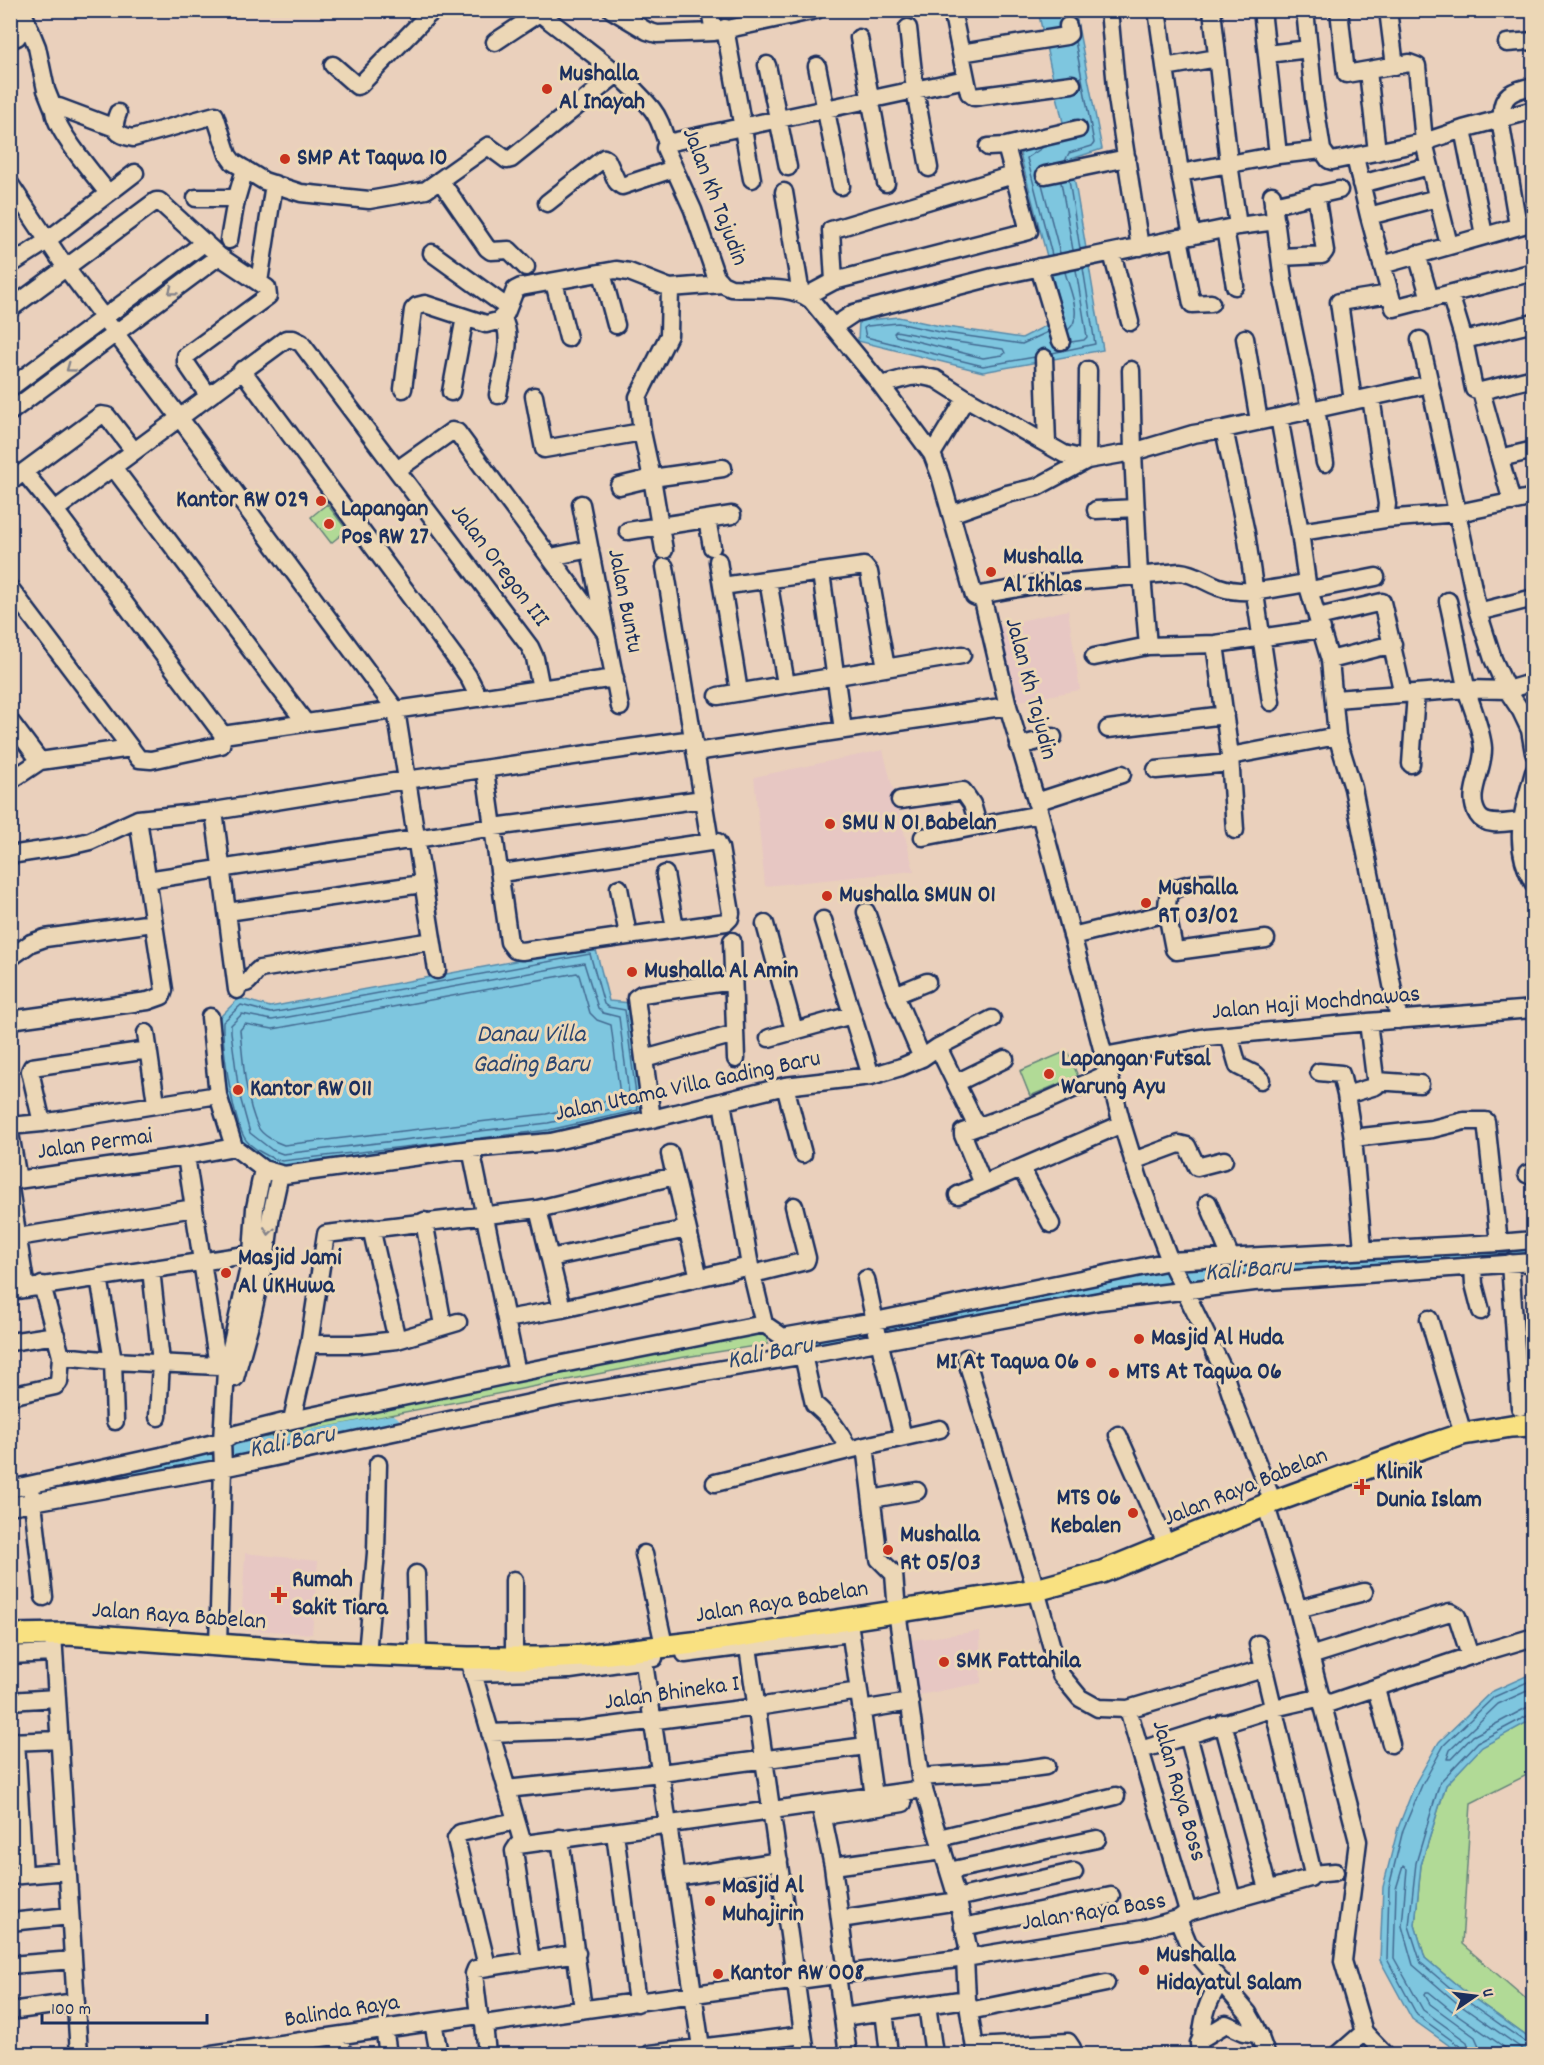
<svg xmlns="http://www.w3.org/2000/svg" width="1544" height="2065" font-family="Dekko,sans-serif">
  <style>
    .built { fill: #e7c7c3 }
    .green { fill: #b1da96; stroke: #66847a; stroke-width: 1.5 }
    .water { fill: #7ec6df; stroke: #568aab; stroke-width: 1.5 }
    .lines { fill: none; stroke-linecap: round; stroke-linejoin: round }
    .shore { stroke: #436b92; stroke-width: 1.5 }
    .river { stroke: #7ec6df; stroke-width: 20 }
    .minor-casing { stroke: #1b2f5e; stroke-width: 21 }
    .major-casing { stroke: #1b2f5e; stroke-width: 26 }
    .minor { stroke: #ecd7b6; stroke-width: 16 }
    .major { stroke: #f9e181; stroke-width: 21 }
    .oneway { stroke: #84838a }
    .poi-dot { fill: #c8321e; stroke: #ecd7b6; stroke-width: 2 }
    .labels { text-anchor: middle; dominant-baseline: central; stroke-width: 6; stroke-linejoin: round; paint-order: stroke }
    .poi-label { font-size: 24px; font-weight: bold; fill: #1b2f5e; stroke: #ecd7b6; text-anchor: start }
    .street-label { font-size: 24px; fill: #1b2f5e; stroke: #ecd7b6 }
    .water-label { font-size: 26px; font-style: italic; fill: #2a4671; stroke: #ecd7b6 }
  </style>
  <rect width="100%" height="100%" fill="#ead0bc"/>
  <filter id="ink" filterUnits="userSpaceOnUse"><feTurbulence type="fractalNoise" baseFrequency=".0167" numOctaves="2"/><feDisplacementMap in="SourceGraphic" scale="12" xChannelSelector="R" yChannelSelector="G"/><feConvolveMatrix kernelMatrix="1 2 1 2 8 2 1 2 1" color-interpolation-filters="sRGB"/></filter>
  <g filter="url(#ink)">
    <path class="built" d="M1068,610L1080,690L1009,703L990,628Z
      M883,750L914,871L765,886L754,777Z
      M245,1553L318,1561L312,1634L241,1629Z
      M980,1631L981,1683L914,1696L905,1641Z"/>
    <path class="green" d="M327,504L347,530L331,543L311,517Z
      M1067,1051L1078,1076L1030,1096L1020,1071Z
      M764,1324L768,1344L679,1358L293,1434L231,1442L232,1435Z
      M1533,1719V1772L1471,1803L1462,1944L1533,2005V2041L1465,1992L1425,1958L1415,1925L1421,1865L1446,1785L1481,1747Z"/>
    <path class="water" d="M1038,11H1075L1102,149L1071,159L1103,350L983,372L858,341L859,321L898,317L940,326L1022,338L1063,317L1020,154L1064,127Z
      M595,946L609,1001L631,1003L646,1115L550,1136L281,1168L265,1163L239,1142L225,1096L217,1020L239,998L270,1007Z
      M1533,1673V1719L1482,1747L1446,1785L1421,1865L1415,1925L1425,1958L1465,1992L1533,2041V2054H1461L1412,2019L1380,1960L1383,1887L1398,1828L1416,1782L1439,1742L1491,1692Z"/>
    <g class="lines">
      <path class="shore" d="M1042,148L1027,158L1052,255
        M1065,161L1069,153L1092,146L1094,143L1075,41
        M1069,180L1080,249
        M1061,182L1073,250
        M1042,184L1060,253
        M1065,272C1069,288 1084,318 1068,330
        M896,331L937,339L1003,349L1005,353L1003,355L983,358L896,336L894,333Z
        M1071,342L1084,340L1087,337L1076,270
        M1052,353L1095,344L1083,268
        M1035,357L983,366L866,337L864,328L867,326L898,323L939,332L1022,344L1048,332
        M584,963L598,1008L603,1013L619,1017L630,1102L629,1105L548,1123L283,1154L272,1150L250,1133L239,1093L231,1032V1025L242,1014L272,1020Z
        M577,973L579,975L590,1013L597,1020L611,1025L620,1095L619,1098L546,1114L284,1145C275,1142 262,1135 258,1127C245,1099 243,1060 240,1030L245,1024L273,1029Z
        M456,1141L282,1161C271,1159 249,1147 244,1137C232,1115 222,1047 223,1022L241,1005L271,1013L590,954L604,1004L608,1007L625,1010L638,1110L549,1130L481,1138
        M1534,1688L1498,1704L1450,1750L1447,1759H1451L1473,1736L1526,1708L1534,1706
        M1534,1714L1529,1715L1478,1742L1440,1782L1416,1863L1409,1926L1421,1963L1461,1997L1528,2044L1534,2045
        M1464,2054L1461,2047L1417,2015L1387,1959L1389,1887L1403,1830L1422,1785L1444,1745L1494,1697L1534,1679
        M1471,2054L1467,2042L1423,2010L1394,1958L1396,1889L1403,1866L1407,1869L1402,1926L1413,1965L1457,2003L1524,2050L1534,2053
        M1480,2054L1479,2046L1475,2037L1430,2004L1425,1995L1426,1992H1429L1451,2010L1514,2054"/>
      <path class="river" d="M795,1349L1155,1278L1534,1250
        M40,1490L391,1425"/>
      <defs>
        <path id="minor" d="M22,10L37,47L46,90L54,110
          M536,10C575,42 620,70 652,109C660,119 663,131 667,143L665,148L693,210L716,277L722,284L731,288C756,290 791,284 811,300L881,385L932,454L940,475L974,596L983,600L1008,706L1040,814L1122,1124L1139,1179L1170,1261L1222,1367L1236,1410L1273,1502
          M612,10L647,31L657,34L714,32L816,10
          M710,10L714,32
          M952,10L969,93L974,97L1072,84
          M1109,10L1117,98L1140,247
          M1157,10L1180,173L1192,236
          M1212,10L1229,163L1238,226
          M1262,10L1278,155
          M1305,10L1314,99L1322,150
          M1339,10L1346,74L1409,63L1417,66L1424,142L1449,245
          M1388,10L1395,66
          M725,28L752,179
          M908,28L915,90L929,168
          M859,38L886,183
          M10,40L17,37L26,24
          M495,42L539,13
          M1507,43L1534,41
          M961,53L1066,36L1069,34L1068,26
          M1267,54L1309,49
          M333,65L357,86L360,85L428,15L435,10
          M767,65L788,167
          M817,66L841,186
          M1165,67L1217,58
          M1368,71L1377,152
          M118,113C111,130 117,135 133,138L215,115L228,155L233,162L264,181L301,193L369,200L426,190L488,146L507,160L511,159L617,74
          M1502,118C1500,94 1513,90 1534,86
          M1500,119L1518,226
          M1463,129L1484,235
          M667,143L966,79
          M988,147L1006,146L1078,129
          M1355,157L1369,216L1394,308L1534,272
          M1180,173L1278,155L1322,150L1329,160L1332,161L1424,142L1463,129L1530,111L1534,112
          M1045,175L1127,158
          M440,180L487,248L491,251L509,250L526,267
          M10,184L66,268L179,417L396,710L437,970
          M1361,184L1429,166
          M784,192L801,294
          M108,193C95,176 54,129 54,110L59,107L115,128
          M1272,195L1283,280L1310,410
          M196,198H230L236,200
          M547,203L604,158L607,160L617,182L622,186L673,169
          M1273,205L1339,190
          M1369,216L1437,198
          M1225,229L1235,286
          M1179,238L1192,304L1211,303
          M229,240L236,200L245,169
          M432,253L508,308
          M1112,253L1130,322
          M1417,254L1430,299
          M1280,257L1322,255L1325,251L1316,194
          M10,265L41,245L135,173
          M1382,265L1534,222
          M1039,267L1061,341
          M602,273L616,325
          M834,281L831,230L1013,175
          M259,282L274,184
          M554,282L568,338
          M1450,294L1464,340L1474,389L1481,391L1534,378
          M806,296L834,281L1029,231L1006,146
          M10,309L156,201H159L219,256L267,288L268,296L186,356V363L208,395
          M833,327L854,313L993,277L1238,226L1276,221
          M1245,338L1259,421
          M1420,340L1430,384
          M1464,340L1534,323
          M1044,358L1047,444
          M242,370L457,660L468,676L479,698
          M1131,370L1133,452L1139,575
          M881,385L910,377L922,376L936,379L966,398L1064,454L1087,460L1133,452L1193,434L1224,429L1430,384L1478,612L1493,659L1507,690L1521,711L1530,730L1534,753
          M10,388L205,242
          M403,389L413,310L417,306L425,304L486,324L498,321L506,313L515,290L521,287L616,270L629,272L670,288L722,284
          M1481,391L1512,502
          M451,392L465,317
          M498,395C502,371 515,339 502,317
          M534,396L544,449L642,432
          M1353,401L1339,302L1390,294
          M1316,409L1325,463
          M10,412L219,256
          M1279,417L1300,532L1307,583L1330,660L1337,736L1353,788L1399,1020
          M1224,429L1246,533L1271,702
          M932,454L966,398
          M1500,458L1534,450
          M113,467L305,722
          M397,470L452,431L457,432L605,632
          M10,482L101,415L107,416L134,451
          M619,486L652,478L642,432L638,397L669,335L670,288
          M581,504L620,707
          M55,510L286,339H293L301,343L530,647L535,658L541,689
          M1096,510L1136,508
          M951,514L1007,494L1037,487L1087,460L1088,370
          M707,519L712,547
          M1385,519L1458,513L1534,497
          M628,531L732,515
          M1300,532L1385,519L1387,504L1371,397
          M664,550L652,478L723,468
          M551,557L590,549
          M718,561L739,692
          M665,567L710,842
          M821,573L843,730
          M768,580L786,684
          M722,586L864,566L869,572L886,668
          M10,588L139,759L151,760L221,745L223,735L55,510L24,472
          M1310,590L1376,577
          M974,596L1035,585L1180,572C1194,573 1205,582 1219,587C1248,597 1278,587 1307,583
          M1448,601C1455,631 1460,661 1467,691C1472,708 1482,731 1483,748C1484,771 1465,794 1478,815C1486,828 1508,822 1521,821
          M1478,612L1534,598
          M1318,617L1382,602L1403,694
          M1215,644L1230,756L1235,830
          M1148,646L1215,644L1322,629
          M1094,657L1148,646L1142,575
          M1330,660L1393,644
          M718,696L962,655
          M1335,699L1467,689L1507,690L1534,682
          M10,721L40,761
          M1108,729L1225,715
          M223,735L615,678
          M1019,746L1053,737
          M695,752L1008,706
          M1230,756L1337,736
          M1411,764L1416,693
          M485,770L509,942L515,950L522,951L726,922L730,918L731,913L720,848L717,842H710L501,873
          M1156,770L1230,763
          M1534,772C1523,812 1511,845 1534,884
          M10,781L40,761L131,748
          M900,800L963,791L972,804L978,825
          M1036,802L1122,774
          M214,811L237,990
          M923,837L1040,814
          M10,855L69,846L90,841L138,819L214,811L406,780L693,739
          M665,874L675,928
          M147,880L494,827L703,799
          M619,888L628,935
          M227,912L422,884
          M866,912L895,995L922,1058
          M1167,913C1167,908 1167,899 1169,894C1175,885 1201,882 1211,882
          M823,920L871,1076
          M765,924L794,1030
          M1072,936L1167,913L1174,949L1176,951L1266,939
          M732,941L736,1059
          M10,958L31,943L45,938L153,923
          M236,980C251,990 250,974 260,969L432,941
          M895,995L927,982
          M210,1017L218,1095L234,1147L263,1169L284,1175L471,1149L551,1142L652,1119L785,1086L871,1076L901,1067L922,1058L938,1047L977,1127L1035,1106L1109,1073
          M10,1020L148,1001L162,996L164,990L138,819
          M146,1033L156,1103
          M1229,1035L1238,1066L1256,1075L1261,1080
          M769,1038L852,1015
          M938,1047L992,1019
          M1104,1056L1206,1037L1368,1022L1534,1009
          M644,1059L735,1034
          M1319,1072L1341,1074L1346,1095L1376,1086L1368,1022
          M1376,1081L1420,1084
          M956,1083L1005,1059
          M785,1086L803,1154
          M1346,1095L1353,1138L1363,1249
          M722,1102L750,1266L764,1324L783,1337L875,1321L1170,1261L1499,1243L1534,1240
          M652,1119L636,998L642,994L733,981
          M42,1123L30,1071L32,1067L148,1050
          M10,1126L42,1123L218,1095
          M977,1127L963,1132V1135L983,1184
          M10,1133L18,1180
          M1353,1138L1432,1129L1464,1121H1486L1499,1243
          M471,1149L517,1373
          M670,1154L699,1278
          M186,1156L218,1366L229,1372
          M1133,1161L1179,1144L1187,1146L1197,1167L1224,1160
          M1021,1168L1051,1224
          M1527,1174L1534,1173
          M10,1181L186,1156L234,1147
          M10,1189L26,1289
          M958,1195L1122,1124
          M1208,1203L1230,1256
          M538,1209L562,1309
          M424,1221L443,1325
          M371,1228L397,1340
          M18,1237L194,1208
          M550,1258L687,1229
          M1510,1263L1520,1407
          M1473,1267L1474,1284L1481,1311
          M151,1269L161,1362L158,1417
          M753,1274L806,1261L807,1258L794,1206
          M99,1277L113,1361L115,1421
          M866,1279L879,1341L903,1437
          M10,1291L252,1254
          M506,1319L562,1309L750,1266
          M1429,1319L1463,1434
          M10,1342L56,1335
          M309,1344H360L397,1340L458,1322
          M803,1355L814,1404C830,1417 839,1431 849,1450
          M61,1356L113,1361L218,1366
          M966,1358L1036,1590L1056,1662L1061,1675L1080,1698L1098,1708L1128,1709L1263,1669
          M235,1378L251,1320L266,1254L271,1215L280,1174
          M10,1396L55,1386L59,1382L61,1356L42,1285
          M292,1420L309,1344L326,1234L538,1209L675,1176
          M1118,1435L1167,1546
          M865,1446L940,1429
          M10,1489L161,1456L222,1441L232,1435L292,1420L517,1373L764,1324
          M32,1494L44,1597
          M872,1499L917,1491
          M10,1506L223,1468L563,1396L823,1352L1100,1301L1254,1282L1534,1262
          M1266,1506L1298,1609L1358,1841L1343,1961L1364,2032L1385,2054
          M644,1554L664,1645
          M416,1574L418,1656
          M1298,1609L1364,1592
          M849,1622L874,1796
          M53,1634L79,2054
          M218,1646L223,1468L222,1441L226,1370L252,1254L255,1208L263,1169
          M748,1647L806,2054
          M642,1649L702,2054
          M367,1654L376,1553L378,1464
          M685,1654L850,1633
          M10,1655L53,1653
          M1310,1656L1450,1612L1457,1616L1470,1656
          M514,1658V1580
          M470,1663L523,1844
          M472,1673L570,1670L654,1658
          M1376,1689L1391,1744
          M10,1701L56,1698
          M1324,1705L1470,1656L1534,1637
          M1128,1709L1188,1912
          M861,1710L910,1702
          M1223,1723L1268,1889
          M490,1733L579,1730L757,1707L859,1691
          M1188,1735L1232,1899
          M16,1741L24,1875
          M10,1742L59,1740
          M1141,1750L1274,1708L1322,1697
          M920,1777L1009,1771L1046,1766
          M506,1789L661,1773L866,1746
          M820,1804L833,1866L847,1973
          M824,1816L903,1803
          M615,1833L637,2003
          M560,1838L583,2009
          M939,1838L1116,1796
          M833,1866L943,1851
          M949,1871L1097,1839
          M1313,1874L1335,1872
          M10,1876L67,1871
          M676,1877L779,1861
          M956,1898L1074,1872
          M840,1919L958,1901
          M1178,1919L1188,1943L1248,2013L1256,2027L1266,2054
          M10,1922L70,1916
          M963,1927L1111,1896
          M577,1953L476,1969L474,1974L479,2015L484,2024C644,2000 804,1979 965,1958L968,1947L958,1901L920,1777L897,1611L894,1574L879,1559L865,1446L715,1483
          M531,1960L514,1851L518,1845L924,1789
          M10,1965L73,1960
          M487,1966L456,1839L460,1833L516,1821
          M837,1975L848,2054
          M927,2005L934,2054
          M10,2011L76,2002
          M884,2011L889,2054
          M969,2011L1106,1983
          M843,2017L967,1999
          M433,2022L439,2054
          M484,2024L487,2054
          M384,2028L388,2054
          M340,2036L342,2054
          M1201,2039C1204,2014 1207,2002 1221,1981
          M975,2047L1068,2042L1072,2048V2054
          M212,2054L479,2015
          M650,2054L803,2035
          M976,2054L967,1999L965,1958L1143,1929L1178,1919L1188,1912L1310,1878L1313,1874L1258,1644
          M1200,2054L1199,2043L1201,2039L1226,2024L1244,2032L1260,2035
          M1339,2054L1364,2032"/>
        <path id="major" d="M10,1635L68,1634L315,1652L468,1658H541L584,1656L701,1642L1036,1590L1102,1572L1273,1502L1430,1445L1463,1434L1511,1426L1534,1425"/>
      </defs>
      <use href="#minor" class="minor-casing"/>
      <use href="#major" class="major-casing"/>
      <use href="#minor" class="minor"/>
      <use href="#major" class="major"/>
    </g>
    <defs><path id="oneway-chevron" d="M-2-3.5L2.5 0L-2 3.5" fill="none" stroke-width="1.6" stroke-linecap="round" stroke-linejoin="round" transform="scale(1.5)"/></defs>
    <g class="oneway">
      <use href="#oneway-chevron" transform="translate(172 291) rotate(143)"/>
      <use href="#oneway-chevron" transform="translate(70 368) rotate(144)"/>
      <use href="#oneway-chevron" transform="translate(269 1231) rotate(97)"/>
    </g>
  </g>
  <g class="poi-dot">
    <circle cx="547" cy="89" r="6"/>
    <circle cx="285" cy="159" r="6"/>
    <circle cx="321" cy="501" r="6"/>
    <circle cx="329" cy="524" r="6"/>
    <circle cx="991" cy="572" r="6"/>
    <circle cx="830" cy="824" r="6"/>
    <circle cx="827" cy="896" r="6"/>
    <circle cx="1146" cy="903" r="6"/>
    <circle cx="632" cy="972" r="6"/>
    <circle cx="1049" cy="1074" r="6"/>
    <circle cx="238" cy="1090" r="6"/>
    <circle cx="226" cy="1273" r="6"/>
    <circle cx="1139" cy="1339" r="6"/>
    <circle cx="1091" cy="1363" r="6"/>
    <circle cx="1114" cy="1373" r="6"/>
    <path d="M1359 1478h6v6h6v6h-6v6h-6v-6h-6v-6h6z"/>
    <circle cx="1133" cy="1513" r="6"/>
    <circle cx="888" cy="1550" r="6"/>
    <path d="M276 1586h6v6h6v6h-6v6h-6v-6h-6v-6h6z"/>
    <circle cx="944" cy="1662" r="6"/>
    <circle cx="710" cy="1901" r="6"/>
    <circle cx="1144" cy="1970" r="6"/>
    <circle cx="718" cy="1974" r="6"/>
  </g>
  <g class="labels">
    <g class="poi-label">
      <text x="559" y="75">Mushalla<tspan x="559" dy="28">Al Inayah</tspan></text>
      <text x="297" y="159">SMP At Taqwa 10</text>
      <text x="309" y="501" text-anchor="end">Kantor RW 029</text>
      <text x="341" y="510">Lapangan<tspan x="341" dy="28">Pos RW 27</tspan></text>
      <text x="1003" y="558">Mushalla<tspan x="1003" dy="28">Al Ikhlas</tspan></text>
      <text x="842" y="824">SMU N 01 Babelan</text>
      <text x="1158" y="889">Mushalla<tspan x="1158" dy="28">RT 03/02</tspan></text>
      <text x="839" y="896">Mushalla SMUN 01</text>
      <text x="644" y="972">Mushalla Al Amin</text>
      <text x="1061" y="1060">Lapangan Futsal<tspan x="1061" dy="28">Warung Ayu</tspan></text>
      <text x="250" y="1090">Kantor RW 011</text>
      <text x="238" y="1259">Masjid Jami<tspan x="238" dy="28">Al UKHuwa</tspan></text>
      <text x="1151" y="1339">Masjid Al Huda</text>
      <text x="1079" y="1363" text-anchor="end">MI At Taqwa 06</text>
      <text x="1126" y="1373">MTS At Taqwa 06</text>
      <text x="1376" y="1473">Klinik<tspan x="1376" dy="28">Dunia Islam</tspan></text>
      <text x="1121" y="1499" text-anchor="end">MTS 06<tspan x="1121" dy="28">Kebalen</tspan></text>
      <text x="900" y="1536">Mushalla<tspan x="900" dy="28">Rt 05/03</tspan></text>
      <text x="292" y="1581">Rumah<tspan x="292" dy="28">Sakit Tiara</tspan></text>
      <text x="956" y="1662">SMK Fattahila</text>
      <text x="722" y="1887">Masjid Al<tspan x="722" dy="28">Muhajirin</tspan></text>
      <text x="1156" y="1956">Mushalla<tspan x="1156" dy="28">Hidayatul Salam</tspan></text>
      <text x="730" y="1974">Kantor RW 008</text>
    </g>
    <g class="street-label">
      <text transform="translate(714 197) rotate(69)">Jalan Kh Tajudin</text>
      <text transform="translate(499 566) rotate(53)">Jalan Oregon III</text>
      <text transform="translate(624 601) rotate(79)">Jalan Buntu</text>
      <text transform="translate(1030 689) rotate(75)">Jalan Kh Tajudin</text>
      <text transform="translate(1316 1004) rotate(-5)">Jalan Haji Mochdnawas</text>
      <text transform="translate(688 1087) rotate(-12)">Jalan Utama Villa Gading Baru</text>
      <text transform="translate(95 1145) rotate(-8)">Jalan Permai</text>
      <text transform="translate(1246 1488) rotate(-22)">Jalan Raya Babelan</text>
      <text transform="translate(782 1603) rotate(-9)">Jalan Raya Babelan</text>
      <text transform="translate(179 1617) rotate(4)">Jalan Raya Babelan</text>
      <text transform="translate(672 1694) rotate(-8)">Jalan Bhineka I</text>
      <text transform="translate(1178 1791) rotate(74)">Jalan Raya Boss</text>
      <text transform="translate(1094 1913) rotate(-9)">Jalan Raya Bass</text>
      <text transform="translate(342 2012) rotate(-9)">Balinda Raya</text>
    </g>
    <g class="water-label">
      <text x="531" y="1035">Danau Villa<tspan x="531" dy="30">Gading Baru</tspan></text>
      <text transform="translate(1248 1271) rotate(-4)">Kali Baru</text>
      <text transform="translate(770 1354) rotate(-11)">Kali Baru</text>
      <text transform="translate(292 1443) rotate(-11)">Kali Baru</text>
    </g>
  </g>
  <rect width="1544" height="2065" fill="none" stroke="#ecd7b6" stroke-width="36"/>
  <rect x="18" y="18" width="1508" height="2029" fill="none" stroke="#1b2f5e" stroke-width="2" filter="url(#ink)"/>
  <g transform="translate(1475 1996) rotate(76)" stroke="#ecd7b6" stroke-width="4.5" paint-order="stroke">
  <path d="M0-4.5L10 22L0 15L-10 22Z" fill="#1b2f5e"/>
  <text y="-9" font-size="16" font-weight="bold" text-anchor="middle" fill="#1b2f5e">U</text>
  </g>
  <path d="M42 2014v9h165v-9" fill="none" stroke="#1b2f5e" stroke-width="3"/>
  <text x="51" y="2014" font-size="18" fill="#1b2f5e" stroke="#ecd7b6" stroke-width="4.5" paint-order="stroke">100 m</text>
</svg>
